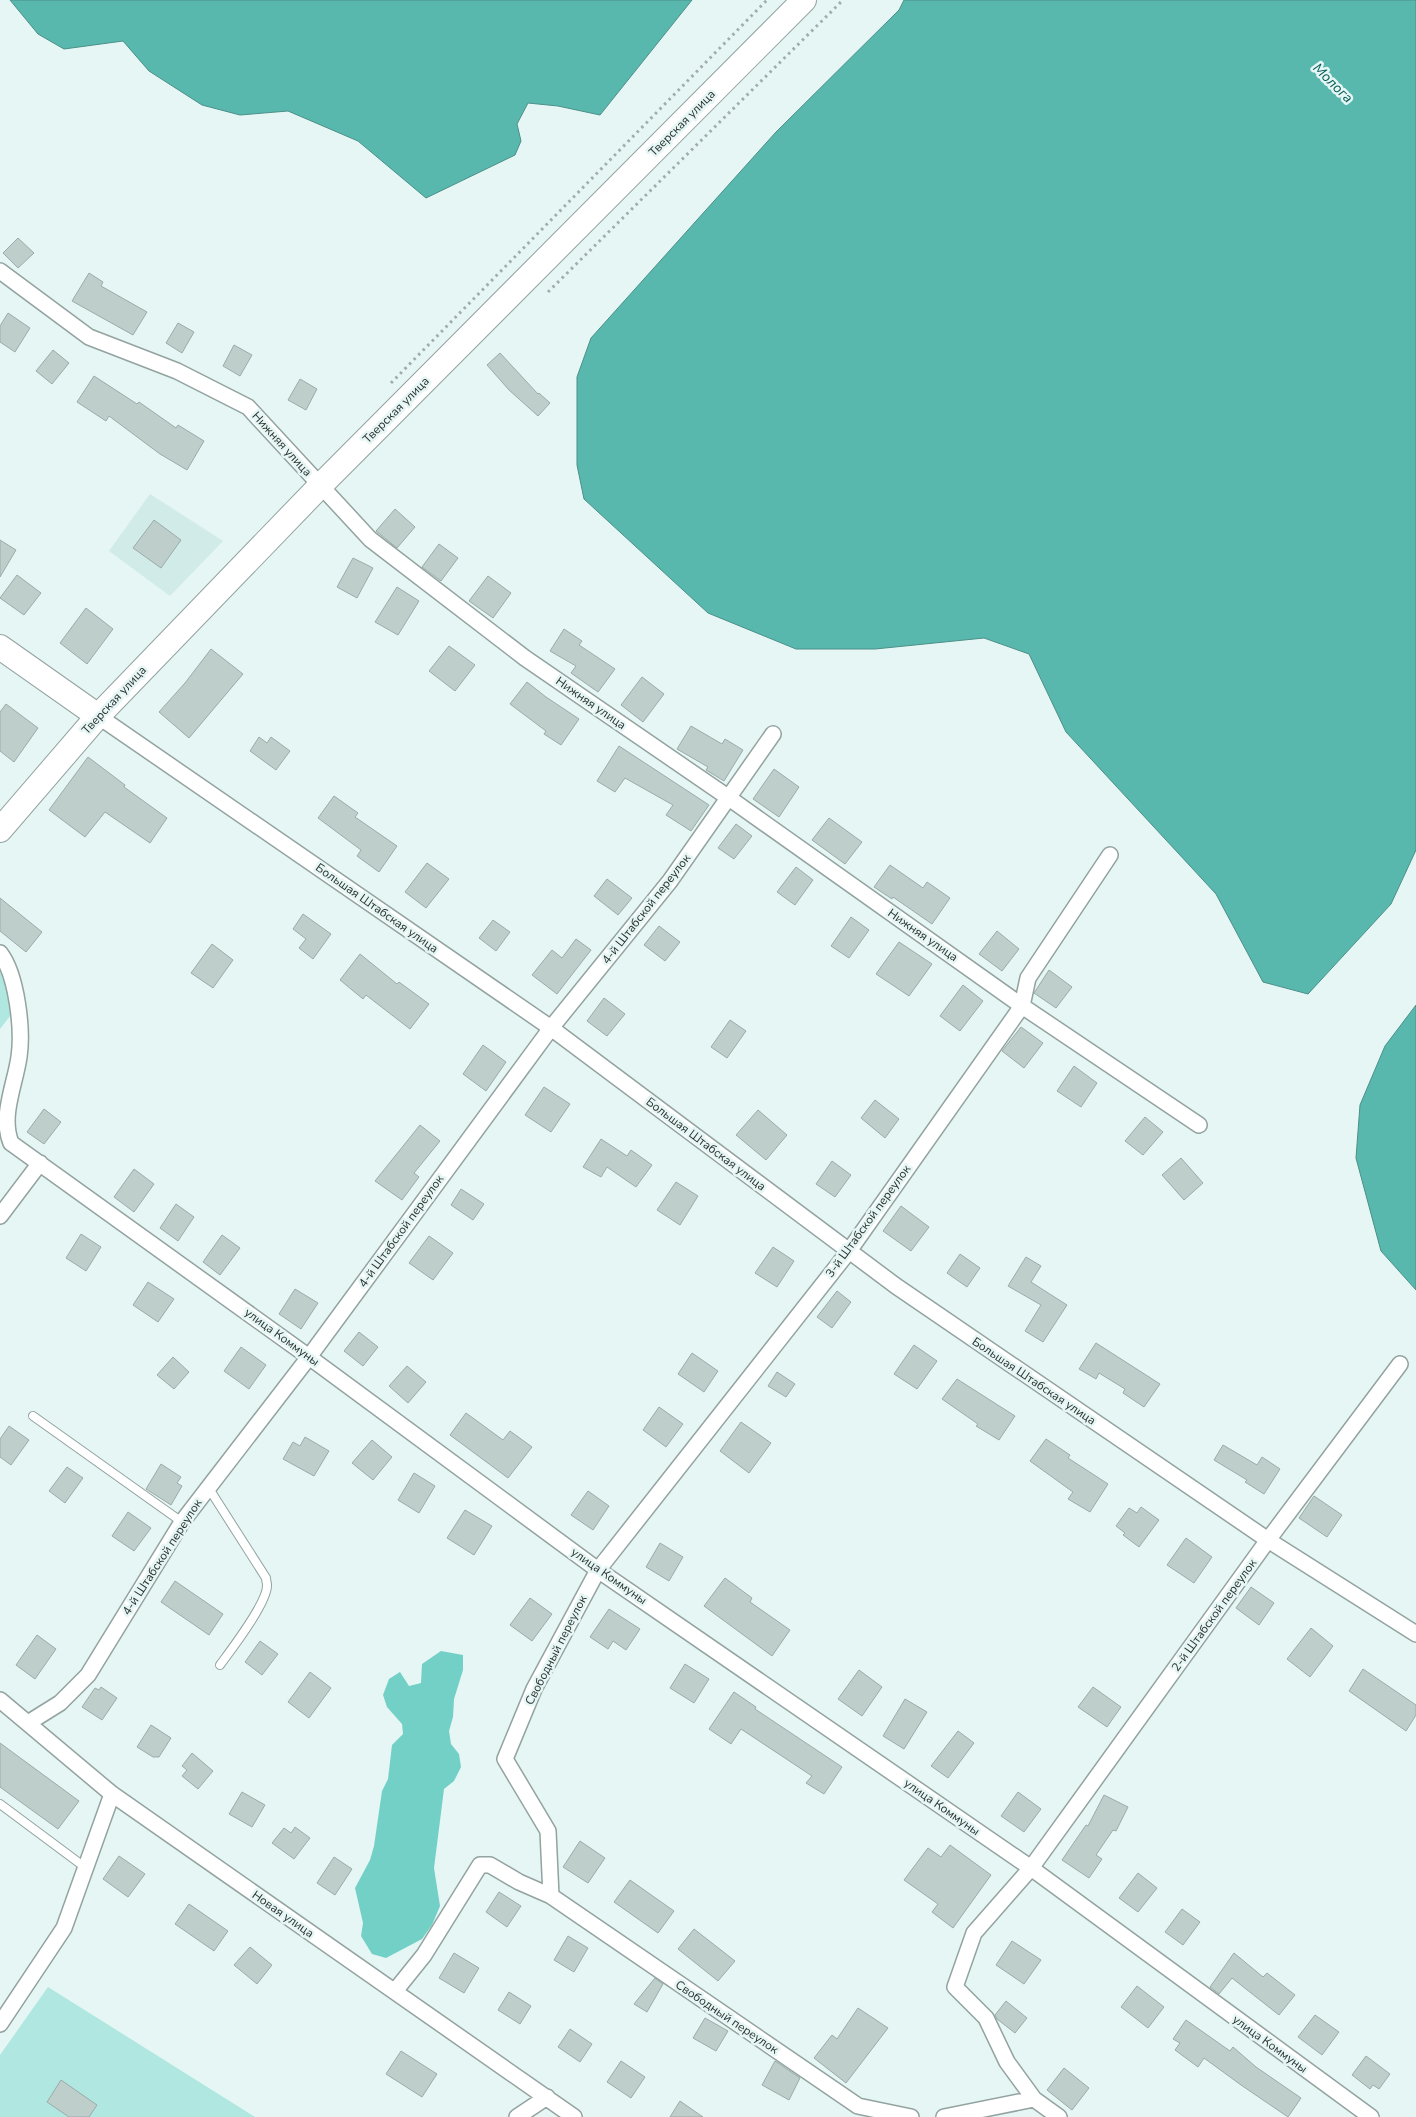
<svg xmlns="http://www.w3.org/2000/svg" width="1416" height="2117" font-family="'Nunito Sans',sans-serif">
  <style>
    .built { fill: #d1ece8 }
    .green { fill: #b0e8e1 }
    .forest { fill: #72d0c6 }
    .water { fill: #59b8ae; stroke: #4b9088 }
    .building { fill: #bdcecb; stroke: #9baba9 }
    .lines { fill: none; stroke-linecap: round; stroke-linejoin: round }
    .lane-casing { stroke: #92a3a0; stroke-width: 10 }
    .street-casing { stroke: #92a3a0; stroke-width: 18 }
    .primary-casing { stroke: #92a3a0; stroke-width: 26 }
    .path { stroke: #a0adab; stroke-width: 3; stroke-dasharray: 2.5 4; stroke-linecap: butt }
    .lane { stroke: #fff; stroke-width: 8 }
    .street { stroke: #fff; stroke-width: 15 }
    .primary { stroke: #fff; stroke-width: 24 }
    .labels { text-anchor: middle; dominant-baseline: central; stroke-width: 5; stroke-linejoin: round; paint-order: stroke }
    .street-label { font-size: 12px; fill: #2b3130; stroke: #e5f6f4 }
    .water-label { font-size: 14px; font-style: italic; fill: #005852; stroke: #e5f6f4 }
  </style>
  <rect width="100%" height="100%" fill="#e5f6f4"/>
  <path class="built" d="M150,494L223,541L170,596L109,551Z"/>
  <path class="green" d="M0,961L14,1011L0,1029Z
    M48,1987L255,2117H0V2055Z"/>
  <path class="forest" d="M441,1651L463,1655V1670L454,1699L453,1717L449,1731L451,1744L459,1754L461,1767L454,1781L444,1789L434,1868L440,1906L432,1925L422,1939L386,1958L372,1954L361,1936L363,1923L355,1888L370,1860L374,1846L382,1791L388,1779L392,1745L403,1734L402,1724L387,1707L383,1695L389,1679L400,1672L409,1686L421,1683L422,1664Z"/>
  <path class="water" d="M10,0H692L600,115L558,106L528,103L517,124L521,141L515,155L426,198L358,141L288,111L240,115L202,105L149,71L123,41L64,49L38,34Z
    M904,0H1416V850L1391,904L1308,994L1263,982L1216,894L1066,732L1029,654L984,638L875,649H796L708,613L584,499L577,465V377L591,338L776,132L899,10Z
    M1416,1005V1290L1381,1251L1356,1158L1360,1105L1385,1046Z"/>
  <path class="building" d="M18,238L34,253L18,268L3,253Z
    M89,273L103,282L101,286L147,312L133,335L72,301Z
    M8,313L30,328L15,352L0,342V326Z
    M178,323L194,332L182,353L166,343Z
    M234,345L252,355L240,376L223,366Z
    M53,350L69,363L52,384L36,371Z
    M500,353L538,394L539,393L550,403L538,416L509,390L487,365Z
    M94,376L137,404L139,402L176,428L178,425L204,441L187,470L160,454L109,416L106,421L77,402Z
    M300,379L317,389L306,410L288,400Z
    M395,509L415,527L397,548L376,531Z
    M154,520L181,540L161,568L133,548Z
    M0,540L16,550L0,577Z
    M439,544L458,558L441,581L422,567Z
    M353,558L373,568L357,598L337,587Z
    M17,575L41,593L24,615L0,598Z
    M488,576L511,593L493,618L469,601Z
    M397,587L419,601L398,635L375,622Z
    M86,608L113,629L87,664L60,643Z
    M564,629L582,641L579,645L615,669L598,692L571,673L576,666L550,651Z
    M449,646L475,665L455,691L429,671Z
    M211,649L243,674L189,738L159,712L185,683Z
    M642,677L664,694L643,722L621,705Z
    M527,682L546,697L579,719L561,745L544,734L546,731L510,704Z
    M6,704L38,728L14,762L0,751V712Z
    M691,726L722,744L725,739L743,750L724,781L706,770L708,767L677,749Z
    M259,737L267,743L271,737L290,751L276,770L250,751Z
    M619,746L709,805L691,831L666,815L673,805L625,778L615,792L597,781Z
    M88,757L125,785L124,787L167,818L150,843L105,812L85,837L49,810Z
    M774,769L799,787L779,817L753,799Z
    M334,796L358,813L355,817L397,846L379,872L357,856L361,850L318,818Z
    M829,818L862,842L845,864L812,840Z
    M736,824L752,836L734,859L718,848Z
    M427,863L449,879L426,908L405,892Z
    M890,865L923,888L927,882L950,898L932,924L893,897L892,899L874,887Z
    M796,867L813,880L795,905L777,892Z
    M607,879L632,898L618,915L594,896Z
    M0,898L42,932L26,952L0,931Z
    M303,914L331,934L313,959L299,948L306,939L293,929Z
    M851,917L869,930L849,958L831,946Z
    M493,920L510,932L496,951L479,938Z
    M659,926L680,942L665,961L644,945Z
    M997,931L1019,949L1002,971L979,954Z
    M576,939L591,950L557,994L532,975L552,950L562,958Z
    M899,942L932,964L909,996L876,974Z
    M212,944L233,960L213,988L191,973Z
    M360,954L397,984L399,982L429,1004L410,1029L366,995L363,999L340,980Z
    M1049,970L1072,987L1056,1008L1034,993Z
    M963,985L983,1001L960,1031L940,1016Z
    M604,998L625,1014L607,1036L587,1021Z
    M730,1020L746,1031L727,1058L711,1047Z
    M1021,1027L1043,1043L1024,1068L1002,1051Z
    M483,1045L506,1062L486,1091L463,1074Z
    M1074,1066L1097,1083L1081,1107L1057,1091Z
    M544,1087L570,1104L551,1132L525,1115Z
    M875,1100L899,1119L885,1138L861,1118Z
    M44,1109L61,1122L44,1144L27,1132Z
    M758,1110L787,1135L766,1160L736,1135Z
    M1145,1117L1163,1132L1143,1155L1125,1141Z
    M420,1125L440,1141L414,1173L419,1177L402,1200L375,1181Z
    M601,1139L627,1156L631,1150L652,1165L636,1187L607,1167L601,1177L583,1167Z
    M1181,1158L1203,1183L1184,1200L1162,1175Z
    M832,1161L851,1175L835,1197L816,1184Z
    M134,1169L154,1184L134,1212L114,1197Z
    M676,1182L698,1196L680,1225L657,1210Z
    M461,1189L484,1204L473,1220L451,1205Z
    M176,1204L194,1217L178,1241L160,1228Z
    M901,1206L929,1227L911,1251L883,1231Z
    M81,1234L101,1247L86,1271L66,1258Z
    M222,1235L240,1248L220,1275L203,1262Z
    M429,1236L453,1253L433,1280L409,1263Z
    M773,1247L794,1261L777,1287L755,1273Z
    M960,1254L980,1268L967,1287L947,1273Z
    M1026,1257L1041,1266L1031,1282L1067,1305L1043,1342L1025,1331L1041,1305L1008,1286Z
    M148,1282L174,1299L158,1322L133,1305Z
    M295,1289L318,1303L301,1329L279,1314Z
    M837,1291L851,1302L832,1328L817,1317Z
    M359,1332L378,1347L363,1366L344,1351Z
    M1096,1343L1160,1384L1144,1407L1123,1393L1125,1389L1099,1373L1096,1379L1079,1369Z
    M914,1345L937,1361L917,1389L894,1374Z
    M241,1347L266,1365L249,1389L224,1371Z
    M692,1353L718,1371L704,1392L678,1374Z
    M173,1357L189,1372L174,1389L157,1375Z
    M407,1366L426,1382L408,1403L389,1386Z
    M777,1372L795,1384L786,1397L768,1386Z
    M957,1379L1015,1416L999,1440L976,1426L978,1424L942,1399Z
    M659,1407L683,1424L666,1447L643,1430Z
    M466,1413L503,1440L510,1431L532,1447L508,1478L450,1435Z
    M741,1422L771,1443L749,1473L720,1451Z
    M9,1426L29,1440L11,1465L0,1457V1439Z
    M305,1437L329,1451L314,1476L283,1459L293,1442L300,1446Z
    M1046,1439L1070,1455L1068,1458L1108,1484L1090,1512L1068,1499L1073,1492L1030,1461Z
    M372,1440L392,1457L373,1480L352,1463Z
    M1223,1445L1257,1465L1262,1457L1280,1469L1264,1494L1245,1482L1247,1480L1214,1460Z
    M161,1464L181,1477L177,1483L182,1486L171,1505L146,1489Z
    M67,1467L83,1478L65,1503L49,1491Z
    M414,1473L435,1486L419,1513L398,1500Z
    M588,1491L609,1506L593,1530L571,1515Z
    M1314,1496L1342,1515L1327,1537L1299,1518Z
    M1141,1507L1159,1520L1139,1547L1123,1535L1125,1533L1116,1526L1129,1508L1137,1513Z
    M465,1510L492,1526L474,1555L447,1538Z
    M128,1512L151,1528L134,1551L112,1536Z
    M1186,1538L1212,1557L1194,1583L1167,1565Z
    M660,1543L683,1557L669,1581L646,1567Z
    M725,1578L752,1598L750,1602L790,1630L772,1656L704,1606Z
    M175,1581L223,1614L209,1635L161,1602Z
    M1251,1587L1274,1603L1259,1625L1236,1608Z
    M530,1598L552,1614L532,1641L510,1625Z
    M609,1609L640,1629L626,1650L613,1641L608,1649L590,1637Z
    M1311,1628L1333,1646L1310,1677L1287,1659Z
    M37,1635L56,1649L35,1679L16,1665Z
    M260,1641L278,1654L262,1675L245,1662Z
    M685,1664L709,1679L694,1703L670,1688Z
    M1363,1669L1416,1705V1715L1406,1731L1349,1691Z
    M859,1670L882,1687L862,1716L838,1699Z
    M310,1672L331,1688L309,1718L288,1702Z
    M101,1687L117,1698L102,1720L82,1707L95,1688L99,1690Z
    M1093,1687L1121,1707L1107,1727L1078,1707Z
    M734,1692L756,1707L755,1709L842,1767L824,1794L806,1783L812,1776L741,1729L731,1744L709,1729Z
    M905,1699L927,1712L904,1749L883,1736Z
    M151,1725L171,1738L159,1757H153L137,1747Z
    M958,1731L974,1743L948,1778L931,1766Z
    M0,1743L79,1801L58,1829L0,1787Z
    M192,1753L213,1771L198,1789L182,1776L187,1770L182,1766Z
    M242,1792L265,1805L252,1827L229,1814Z
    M1018,1792L1041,1809L1024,1832L1001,1816Z
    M1104,1795L1128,1807L1116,1831L1113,1830L1096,1855L1102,1859L1089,1878L1062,1860L1086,1825L1088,1826Z
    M295,1827L310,1838L294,1859L272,1843L284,1828L291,1833Z
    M580,1841L605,1858L588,1883L563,1867Z
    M950,1845L991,1875L953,1928L932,1912L938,1904L904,1880L928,1848L941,1857Z
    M119,1856L145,1874L128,1897L103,1879Z
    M334,1857L352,1869L335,1895L317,1883Z
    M1138,1873L1157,1888L1138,1912L1119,1898Z
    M630,1880L674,1911L658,1933L614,1902Z
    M499,1892L521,1906L507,1927L486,1912Z
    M189,1904L228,1931L214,1951L175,1924Z
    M1182,1909L1200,1922L1183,1945L1165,1932Z
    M694,1929L735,1961L718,1981L678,1949Z
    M568,1936L588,1948L574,1972L554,1960Z
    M1012,1941L1041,1960L1024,1984L996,1965Z
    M250,1947L272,1965L257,1984L234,1965Z
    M454,1953L479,1968L464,1993L439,1978Z
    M1234,1953L1263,1977L1267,1973L1295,1995L1279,2015L1232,1978L1219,1994L1210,1987Z
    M655,1978L663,1984L647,2012L634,2004Z
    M1137,1986L1164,2007L1148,2028L1121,2007Z
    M509,1992L531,2006L520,2024L498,2010Z
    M1006,2001L1027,2018L1015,2033L997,2019L995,2015Z
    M858,2008L888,2028L846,2083L814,2058L832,2035L837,2039Z
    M1315,2015L1339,2032L1322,2055L1298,2037Z
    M705,2018L728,2031L716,2051L693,2038Z
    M1186,2020L1230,2051L1233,2047L1256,2067L1301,2098L1288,2117L1241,2085L1204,2058L1198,2067L1175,2050L1180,2043L1173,2039Z
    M570,2029L592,2044L580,2062L558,2047Z
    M401,2051L437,2074L422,2097L386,2074Z
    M1366,2056L1390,2074L1379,2089L1373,2085L1370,2089L1352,2075Z
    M621,2061L645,2077L631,2098L607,2082Z
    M775,2061L800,2078L789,2100L762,2085Z
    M1064,2068L1089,2088L1072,2110L1047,2090Z
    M61,2080L97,2105L89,2117H69L47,2102Z
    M680,2101L703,2117H670Z"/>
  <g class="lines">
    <defs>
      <path id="lane" d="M33,1416L182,1522
        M208,1487L266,1578C266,1580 267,1583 267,1585C268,1602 231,1650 220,1665
        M0,1804L86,1868"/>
      <path id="street" d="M0,271L89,337L177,371L248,407L370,539L525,658L729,798L1022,1006L1199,1125
        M98,716L551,1028L896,1286L1268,1540L1416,1634
        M0,953C17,975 23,1030 19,1057C15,1085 0,1116 11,1143L309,1357L598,1570L1031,1868L1371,2117
        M0,1216L40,1163
        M0,1700L112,1794L574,2117
        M28,1723L60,1703L88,1675L182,1522L309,1357L551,1028L670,881L773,734
        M395,1991L424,1955L480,1865H490L519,1882L551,1896
        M0,2024L64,1928L112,1794
        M517,2117L547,2097
        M911,2117L858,2106L551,1896L548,1831L505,1759L534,1689L598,1570L849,1251L1022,1006L1028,978L1110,855
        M944,2117L1034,2099
        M1059,2117L1034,2099L1007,2062L986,2018L955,1987L974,1933L1031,1868L1268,1540L1400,1364"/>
      <path id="primary" d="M0,647L98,716
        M0,830L98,716L320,486L804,0"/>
    </defs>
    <use href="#lane" class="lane-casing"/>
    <use href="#street" class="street-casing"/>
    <use href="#primary" class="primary-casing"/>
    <path class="path" d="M548,292L843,0
      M391,383L767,0"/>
    <use href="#lane" class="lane"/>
    <use href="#street" class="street"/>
    <use href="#primary" class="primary"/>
  </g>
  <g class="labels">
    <g class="street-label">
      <text transform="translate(682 123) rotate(-45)">Тверская улица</text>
      <text transform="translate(396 410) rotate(-45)">Тверская улица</text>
      <text transform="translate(282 444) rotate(48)">Нижняя улица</text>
      <text transform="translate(114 700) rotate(-47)">Тверская улица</text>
      <text transform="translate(591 703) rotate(35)">Нижняя улица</text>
      <text transform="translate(377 908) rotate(35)">Большая Штабская улица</text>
      <text transform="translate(646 909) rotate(-52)">4-й Штабской переулок</text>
      <text transform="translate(923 935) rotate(35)">Нижняя улица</text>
      <text transform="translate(706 1144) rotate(37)">Большая Штабская улица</text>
      <text transform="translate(868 1221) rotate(-54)">3-й Штабской переулок</text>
      <text transform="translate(401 1231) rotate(-54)">4-й Штабской переулок</text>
      <text transform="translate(282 1337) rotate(36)">улица Коммуны</text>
      <text transform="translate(1034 1381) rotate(34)">Большая Штабская улица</text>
      <text transform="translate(162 1557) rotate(-57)">4-й Штабской переулок</text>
      <text transform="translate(609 1576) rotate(35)">улица Коммуны</text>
      <text transform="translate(1214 1615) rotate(-54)">2-й Штабской переулок</text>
      <text transform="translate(556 1650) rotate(-63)">Свободный переулок</text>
      <text transform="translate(942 1807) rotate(35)">улица Коммуны</text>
      <text transform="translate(283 1914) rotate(35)">Новая улица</text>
      <text transform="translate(727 2017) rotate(34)">Свободный переулок</text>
      <text transform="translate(1270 2044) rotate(36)">улица Коммуны</text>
    </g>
    <g class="water-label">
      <text transform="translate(1333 83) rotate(45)">Молога</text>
    </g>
  </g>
</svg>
